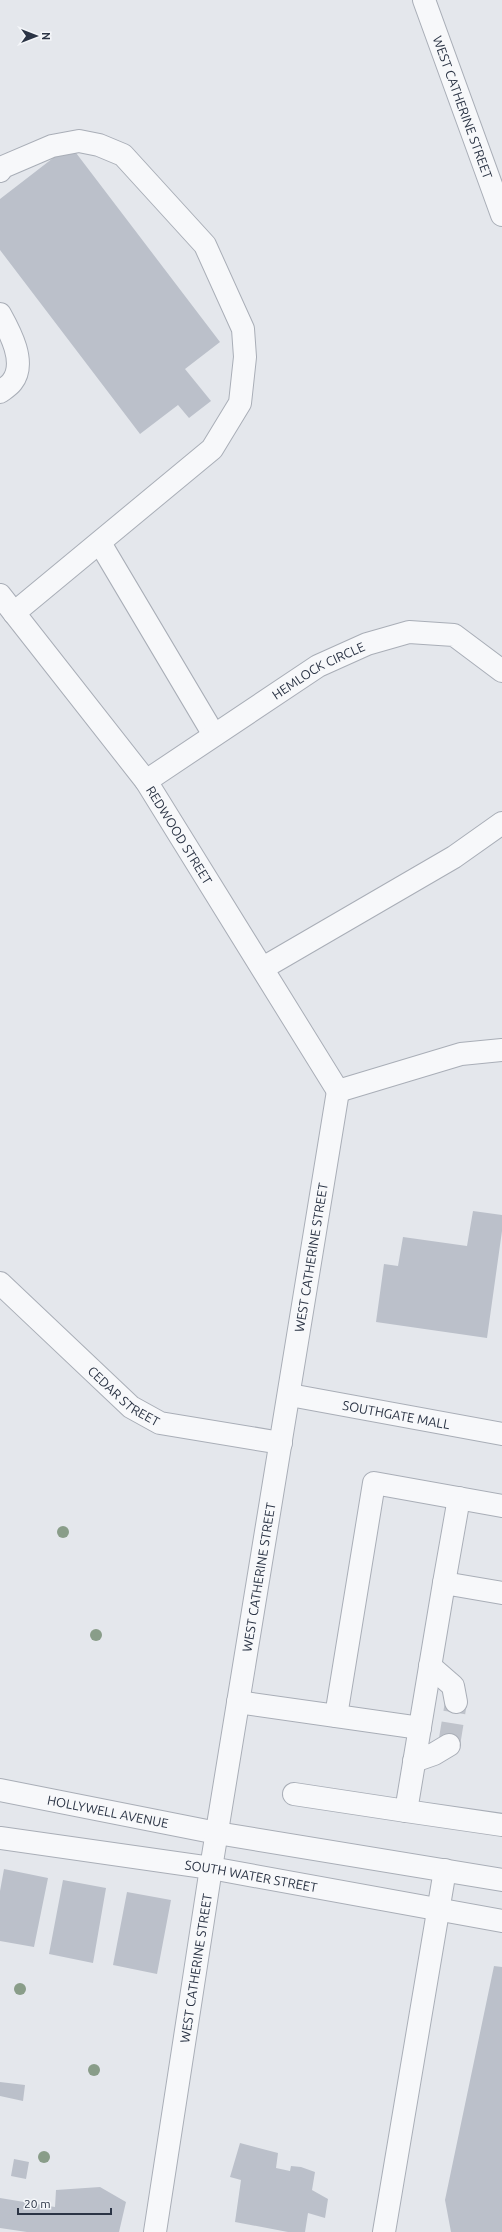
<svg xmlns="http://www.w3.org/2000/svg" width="502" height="2232" font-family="Ubuntu,sans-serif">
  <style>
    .building { fill: #bbc0ca }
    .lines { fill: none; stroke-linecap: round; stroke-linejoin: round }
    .minor-tunnel { stroke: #bfc3cb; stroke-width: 22; stroke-dasharray: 22 11; stroke-linecap: butt }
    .minor-casing { stroke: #a9aeb7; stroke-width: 24 }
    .minor { stroke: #f7f8fa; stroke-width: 22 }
    .tree { fill: #899d89 }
    .labels { text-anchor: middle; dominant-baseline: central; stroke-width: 3; stroke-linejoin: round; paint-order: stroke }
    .street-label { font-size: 13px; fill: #2b3445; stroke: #f4f6f9 }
  </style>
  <rect width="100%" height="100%" fill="#e4e7ec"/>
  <path class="building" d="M70,145L220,342L185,369L211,401L189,418L178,405L140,434L0,250V199Z
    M473,1211L502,1215V1231L487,1338L376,1322L384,1264L398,1266L403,1237L467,1246Z
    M4,1869L48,1878L34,1947L0,1941V1891Z
    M63,1880L106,1888L93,1963L49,1954Z
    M127,1892L171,1900L157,1974L113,1965Z
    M494,1966L502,1967V2232H451L445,2200Z
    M0,2082L25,2085L23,2101L0,2096Z
    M240,2143L278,2153L276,2168L290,2171L291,2166L301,2167L315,2172L312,2190L328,2199L325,2218L308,2213L305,2232H288L235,2222L241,2180L230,2177Z
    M14,2159L29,2162L26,2179L11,2176Z
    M100,2187L126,2202L119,2232H27L0,2228V2198L55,2207L56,2190Z"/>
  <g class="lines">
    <path class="minor-tunnel" d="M449,1745L456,1702"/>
    <defs>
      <g id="minor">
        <path id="s1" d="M424,0L502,215"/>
        <path d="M0,171L3,167L52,146L79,141L99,145L123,155L205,245L243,329L245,357L240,403L212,449L14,613"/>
        <path d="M0,314C10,332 27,363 12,382C9,386 4,389 0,392"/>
        <path d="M100,543L214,735"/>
        <path id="s2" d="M0,595L146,781L338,1091"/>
        <path id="s3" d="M146,781L318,666L367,644L409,632L454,635L502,671"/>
        <path d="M263,968L454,857L502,823"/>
        <path d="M338,1091L461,1054L502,1050"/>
        <path id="s4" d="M0,1283L131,1407L160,1423L281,1443"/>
        <path id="s5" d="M290,1395L502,1434"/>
        <path d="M444,1583L459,1498"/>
        <path d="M502,1593L444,1583L406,1811L502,1825"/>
        <path d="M430,1666L453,1686L456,1702"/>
        <path d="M238,1702L336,1716L374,1483L502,1506"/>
        <path d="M336,1716L420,1728"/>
        <path d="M414,1761L434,1754L449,1745"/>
        <path id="s6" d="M0,1790L217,1833L502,1880"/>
        <path d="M294,1794L406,1811"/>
        <path id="s7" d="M0,1838L211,1868L502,1921"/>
        <path id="s8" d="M155,2232L211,1868L338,1091"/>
        <path d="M384,2232L445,1870"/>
      </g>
    </defs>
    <use href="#minor" class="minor-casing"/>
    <use href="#minor" class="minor"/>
  </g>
  <g class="tree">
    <circle cx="63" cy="1532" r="6"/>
    <circle cx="96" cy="1635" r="6"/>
    <circle cx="20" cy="1989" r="6"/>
    <circle cx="94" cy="2070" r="6"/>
    <circle cx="44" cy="2157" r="6"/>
  </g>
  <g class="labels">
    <g class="street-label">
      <text stroke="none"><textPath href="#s1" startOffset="114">WEST CATHERINE STREET</textPath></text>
      <text stroke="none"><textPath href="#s3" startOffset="205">HEMLOCK CIRCLE</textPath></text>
      <text stroke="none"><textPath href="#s2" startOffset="300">REDWOOD STREET</textPath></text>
      <text stroke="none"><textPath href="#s8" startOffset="987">WEST CATHERINE STREET</textPath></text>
      <text stroke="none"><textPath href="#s4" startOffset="168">CEDAR STREET</textPath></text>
      <text stroke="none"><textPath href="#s5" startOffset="108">SOUTHGATE MALL</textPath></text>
      <text stroke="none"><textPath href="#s8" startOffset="663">WEST CATHERINE STREET</textPath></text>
      <text stroke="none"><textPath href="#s6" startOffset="110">HOLLYWELL AVENUE</textPath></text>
      <text stroke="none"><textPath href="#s7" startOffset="254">SOUTH WATER STREET</textPath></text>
      <text stroke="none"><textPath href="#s8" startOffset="267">WEST CATHERINE STREET</textPath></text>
    </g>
  </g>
  <g transform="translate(36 36) rotate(90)" stroke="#f4f6f9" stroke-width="3" paint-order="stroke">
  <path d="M0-3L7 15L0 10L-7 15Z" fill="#2b3445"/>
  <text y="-6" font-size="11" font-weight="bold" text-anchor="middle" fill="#2b3445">N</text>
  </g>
  <path d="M18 2208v6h93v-6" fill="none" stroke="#2b3445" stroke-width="2"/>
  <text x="24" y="2208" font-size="12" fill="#2b3445" stroke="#f4f6f9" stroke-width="3" paint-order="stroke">20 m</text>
</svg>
